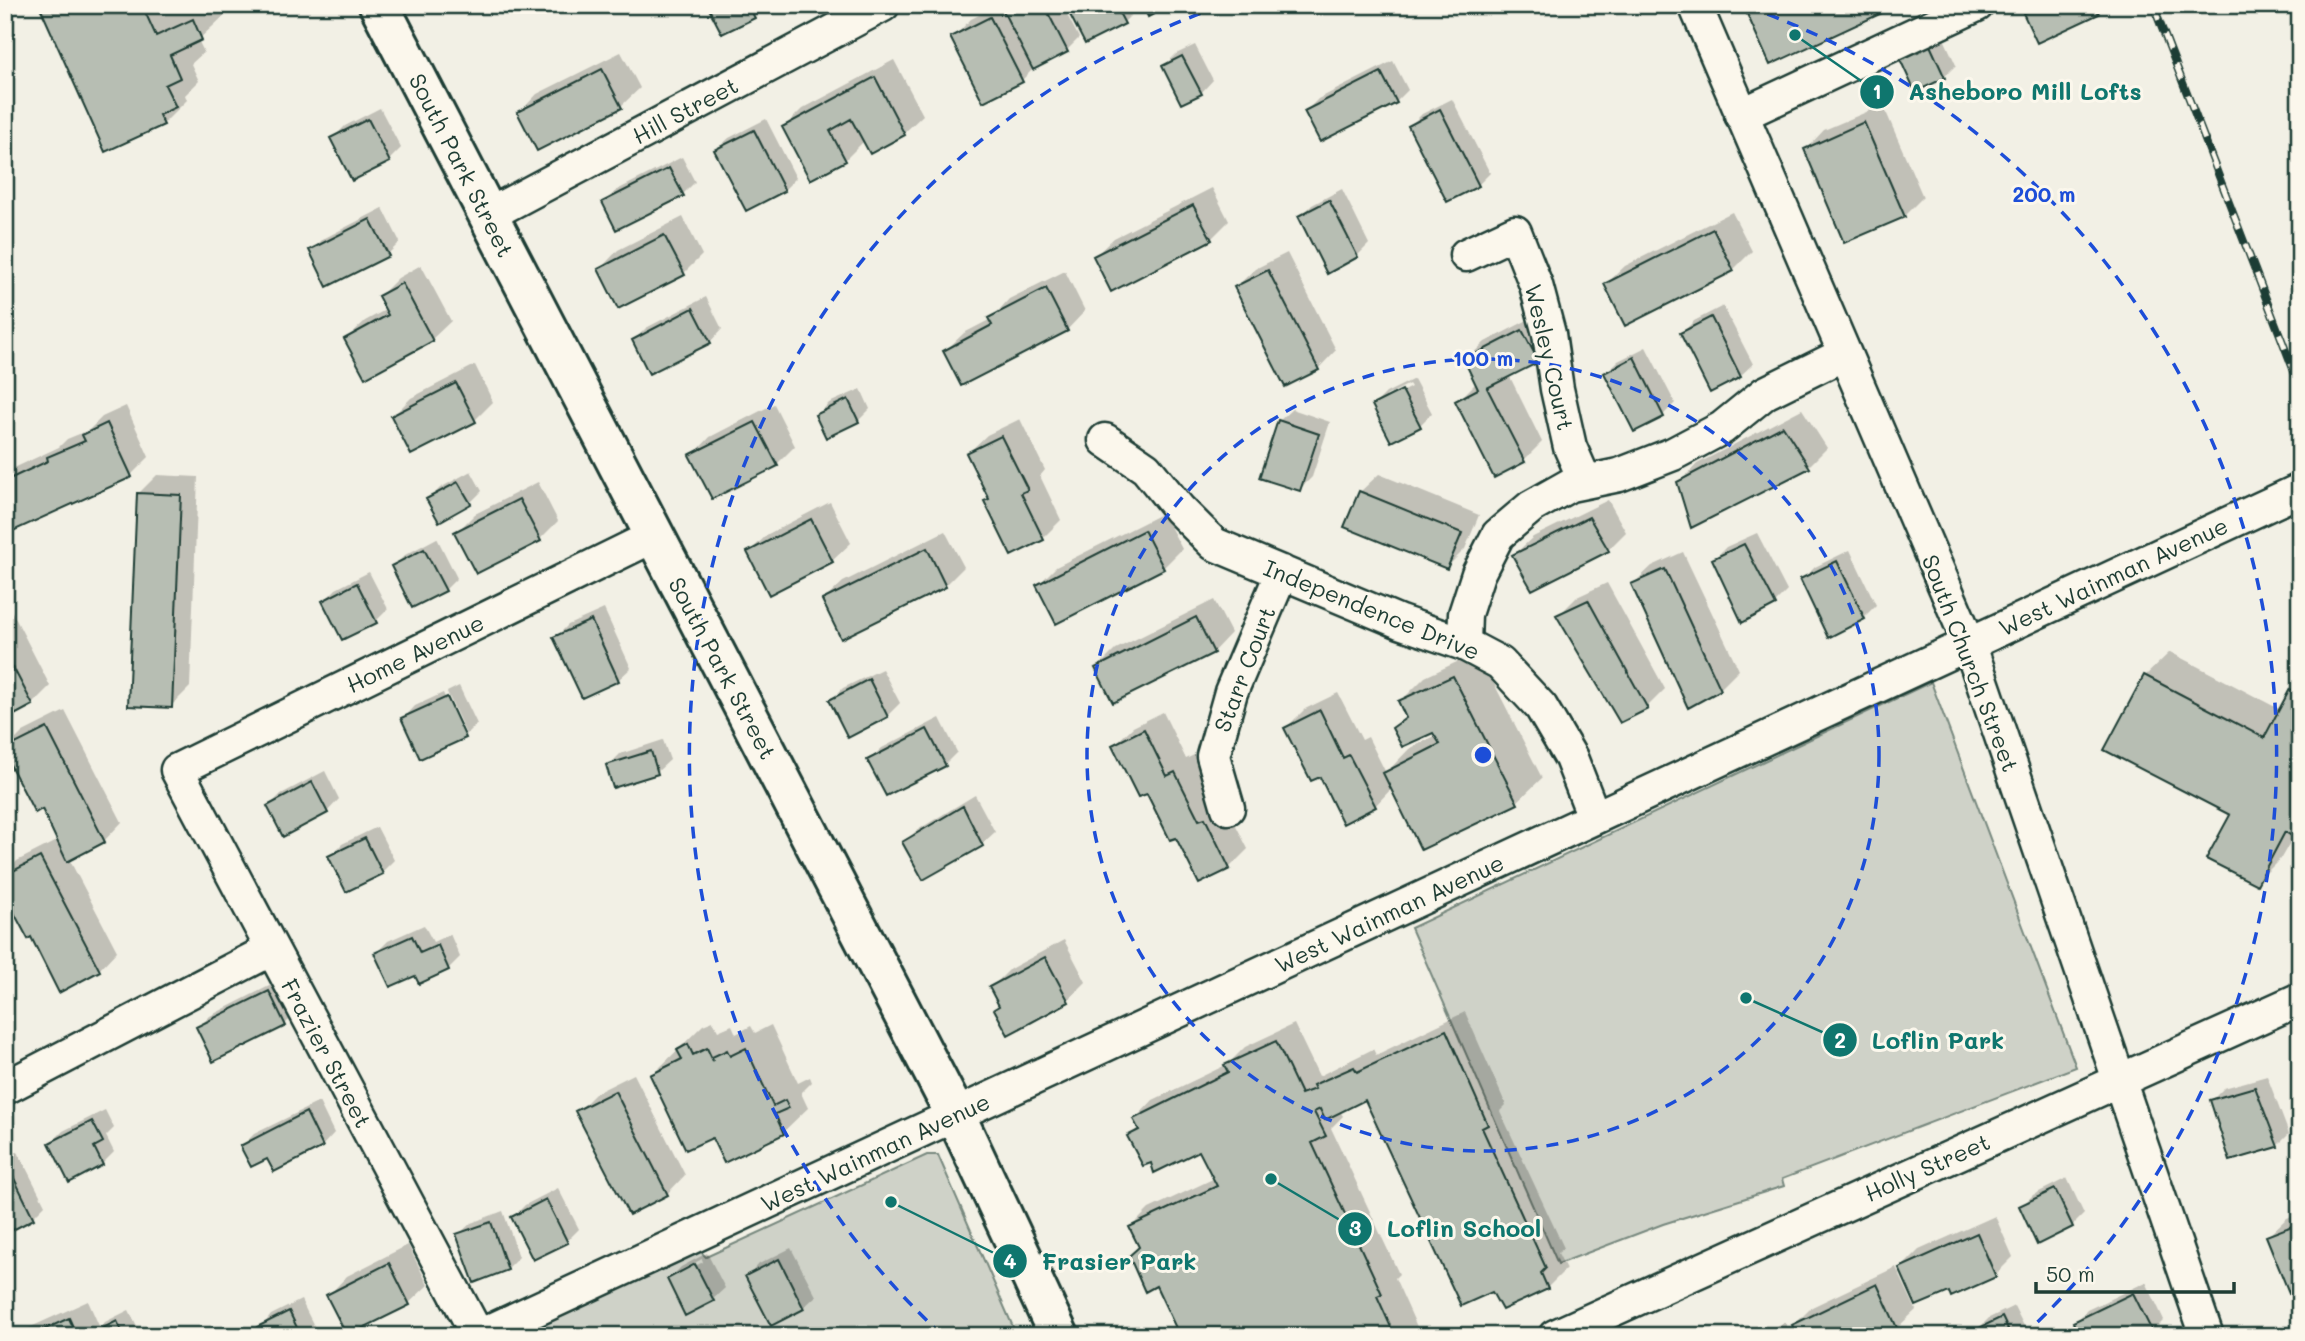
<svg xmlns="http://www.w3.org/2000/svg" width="2305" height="1341" font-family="Mali,sans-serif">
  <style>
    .green { fill: #cfd2c8; stroke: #77887e; stroke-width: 2 }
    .shadow { fill: #0003; fill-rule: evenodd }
    .building { fill: #b7beb3; stroke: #1f3d34; stroke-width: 2 }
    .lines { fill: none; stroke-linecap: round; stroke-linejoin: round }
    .minor-casing { stroke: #1f3d34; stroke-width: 37 }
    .major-casing { stroke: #1f3d34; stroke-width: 44 }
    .minor { stroke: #fbf7ec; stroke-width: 32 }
    .major { stroke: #fbf7ec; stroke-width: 38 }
    .rail-casing { stroke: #1f3d34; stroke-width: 8 }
    .rail { stroke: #fbf7ec; stroke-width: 5; stroke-dasharray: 16; stroke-linecap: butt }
    .ring { fill: none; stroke: #1d4ed8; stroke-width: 3.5; stroke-dasharray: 12 9 }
    .labels { text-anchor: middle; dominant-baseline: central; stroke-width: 6; stroke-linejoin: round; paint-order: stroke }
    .street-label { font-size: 23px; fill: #1f3d34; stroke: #fbf7ec }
    .centre { fill: #1d4ed8; stroke: #fbf7ec; stroke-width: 3.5 }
    .ring-label { font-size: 21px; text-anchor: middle; font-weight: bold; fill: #1d4ed8; stroke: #fbf7ec; stroke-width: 6; stroke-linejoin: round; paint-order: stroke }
    .leader { fill: none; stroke: #0f766e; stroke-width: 2.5 }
    .callout-dot { fill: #0f766e; stroke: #fbf7ec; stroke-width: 2.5 }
    .mark-label { font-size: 21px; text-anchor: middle; font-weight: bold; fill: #fff }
    .callout-label { font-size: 24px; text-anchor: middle; font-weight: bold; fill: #0f766e; stroke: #fbf7ec; stroke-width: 6; stroke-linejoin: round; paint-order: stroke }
  </style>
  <rect width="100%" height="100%" fill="#f2f0e5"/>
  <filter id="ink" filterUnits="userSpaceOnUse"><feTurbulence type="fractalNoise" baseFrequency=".0143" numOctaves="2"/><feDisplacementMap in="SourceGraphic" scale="14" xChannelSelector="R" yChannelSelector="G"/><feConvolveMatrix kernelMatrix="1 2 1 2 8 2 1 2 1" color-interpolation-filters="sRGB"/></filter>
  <g filter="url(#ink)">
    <path class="green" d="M1931,682L2076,1067L1782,1179L1784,1186L1663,1224L1558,1264L1411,928Z
      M927,1155H938L1017,1336H512L699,1250L706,1257Z"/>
    <path class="shadow" d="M41,5H177L181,13L198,5H222L226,14L198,40L204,52L191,64L199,81L185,95L187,100L163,124Z
      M481,5H494L484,10Z
      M709,5H765L754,16Z
      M999,5H1062L1079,38L1067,50L1037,65L1022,80L953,38L971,19Z
      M1067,5H1133L1136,10L1124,22Z
      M2034,5H2106L2098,13L2026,14Z
      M1941,32L1956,65L1944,77L1901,57Z
      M1195,45L1213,80L1201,93L1164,66L1176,54Z
      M621,52L640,88L621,106L537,149L519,113L537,94Z
      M894,60L923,115L904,133L871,152L865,140L845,160L784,127L802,109Z
      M1393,61L1408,90L1396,102L1306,111L1318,99Z
      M1452,99L1490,173L1478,185L1410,126L1422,114Z
      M2300,102V115L2296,107Z
      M1883,105L1923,197L1904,216L1806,149L1824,130Z
      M380,108L401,148L389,160L332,139L345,126Z
      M766,119L796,178L784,190L716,150L729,138Z
      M682,157L695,182L683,194L604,202L617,190Z
      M1212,188L1229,221L1211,239L1095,256L1114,238Z
      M1342,189L1369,244L1357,256L1300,217L1312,205Z
      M383,208L400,242L388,254L311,251L323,239Z
      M1732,212L1752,251L1733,270L1606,284L1625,266Z
      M683,217L702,255L684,273L600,269L618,250Z
      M1287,253L1336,350L1318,369L1236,287L1255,269Z
      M421,265L451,321L432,339L365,375L346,339L365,321L387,309L380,296L398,278Z
      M1065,271L1085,311L1067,330L945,351L964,333L991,319L1009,299Z
      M706,297L722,329L710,342L634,340L646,328Z
      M1723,306L1753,364L1740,376L1682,333L1694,321Z
      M1541,313L1537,361L1509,375L1542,442L1524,460L1458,401L1477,382L1466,360L1485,342Z
      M1646,347L1675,403L1663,415L1606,373L1618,361Z
      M475,365L493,402L475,420L393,416L411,398Z
      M1414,379L1432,413L1420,425L1374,405L1386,393ZM1409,384L1411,387L1386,400V396Z
      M861,389L870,409L858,421L817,416L829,403Z
      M774,404L795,446L777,464L692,456L710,437Z
      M126,406L149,457L131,475L5,509V477L14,468L59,447L67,439L89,430L102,417Z
      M1292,409L1330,422L1312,477L1300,489L1279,421Z
      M1802,409L1827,448L1809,466L1692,526L1679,483L1697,464Z
      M1020,419L1045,470L1040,476L1061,520L1043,538L986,502L990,497L968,453L987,435Z
      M471,471L482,491L470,503L428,500L440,488Z
      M1379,474L1479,515L1465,549L1447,567L1360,492Z
      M157,475L198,477L190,687L171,706L138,494Z
      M538,482L558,521L540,539L457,532L475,514Z
      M1608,500L1626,532L1608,550L1514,555L1533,537Z
      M830,502L851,543L832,561L749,552L768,534Z
      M1163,513L1182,549L1163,568L1038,585L1056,567Z
      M945,531L964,567L945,586L824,600L843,582Z
      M1757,533L1787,591L1775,603L1742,621L1714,559L1726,547Z
      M437,538L457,578L445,590L393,567L405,555Z
      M1850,550L1876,605L1864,617L1829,636L1803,579L1815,567Z
      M1683,552L1739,670L1720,689L1633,584L1652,566Z
      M369,572L388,609L376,621L343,638L324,601L336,589Z
      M1607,583L1665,689L1647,707L1558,616L1577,597Z
      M5,598L50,686L32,704L5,718Z
      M1214,600L1231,633L1213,652L1097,668L1116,649Z
      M604,609L631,668L618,680L556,637L568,625Z
      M1478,652L1542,778L1517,802L1422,848L1392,788L1375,806L1321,775L1286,728L1305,709L1338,693L1362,740L1368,737L1386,773L1409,749L1437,735L1434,730L1394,728L1407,715L1400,702L1425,677Z
      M2170,652L2281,710L2291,691L2300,682V825L2281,858L2256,883L2232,815L2145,676Z
      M882,669L900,703L887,716L849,735L831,700L843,688Z
      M459,686L477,724L465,736L421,757L403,719L415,706L443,693L462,734H466L447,692Z
      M65,711L122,822L104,841L69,859L117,951L99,970L60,990L5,891V873L17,861L60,839L43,806L5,750L23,732Z
      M1163,712L1186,759L1194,755L1218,803L1223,800L1248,849L1229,868L1200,882L1177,835L1114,745L1133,727Z
      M940,718L957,752L945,764L886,794L869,760L882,748Z
      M663,740L670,760L657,772L614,786L608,766L620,754Z
      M325,771L339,799L327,812L269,806L281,794Z
      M975,795L995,832L982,844L924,878L904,843L916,831Z
      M377,827L394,860L382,872L330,856L342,844Z
      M424,925L433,942L450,934L460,957L448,969L416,973L376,953L388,941Z
      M1064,940L1086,982L1068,1000L1001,1005L991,988L1010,969Z
      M281,980L297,1012L285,1024L198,1028L210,1016Z
      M1465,1012L1506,1105L1500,1111L1564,1248L1558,1253L1566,1269L1547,1288L1365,1098L1340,1111L1343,1116L1331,1128L1399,1274L1395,1278L1418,1329L1411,1336H1164L1176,1324L1131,1227L1149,1209L1215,1178L1199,1149L1152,1161L1129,1136L1139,1127L1135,1119L1153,1100L1228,1064L1245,1047L1294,1024L1319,1076L1373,1049L1376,1055Z
      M713,1021L718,1031L732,1025L736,1034L751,1026L755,1033L771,1025L798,1083L810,1077L812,1082L801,1093L808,1108L783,1132L713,1135L652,1075L703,1025Z
      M634,1074L685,1175L667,1194L578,1111L596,1093Z
      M2267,1076L2289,1134L2277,1146L2212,1100L2224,1088Z
      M319,1102L334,1133L322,1146L274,1170L268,1157L242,1146L254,1134Z
      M105,1110L114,1128L106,1136L114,1152L102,1164L51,1143L63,1131Z
      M18,1152L45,1205L33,1217L5,1232V1158Z
      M2067,1178L2084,1214L2072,1226L2021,1207L2033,1195Z
      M558,1188L579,1229L567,1241L534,1258L513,1217L525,1205Z
      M503,1211L519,1257L507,1269L458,1235L471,1223Z
      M2300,1213V1315L2268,1236L2287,1218Z
      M1995,1216L2013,1257L1995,1275L1950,1289L1901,1268L1919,1250Z
      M408,1245L428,1285L409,1303L349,1334L329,1295L347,1276Z
      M791,1248L816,1296L803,1308L771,1324L747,1277L759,1264Z
      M707,1253L725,1288L712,1300L669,1279L681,1267ZM702,1259L703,1262L681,1273V1270Z
      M1896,1267L1916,1310L1897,1328L1881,1336L1865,1327L1854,1332L1856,1336H1799L1794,1325L1812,1307Z
      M2146,1282L2164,1320L2152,1332L2075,1323L2087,1310Z
      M301,1300L317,1332L314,1336H245L260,1329L271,1315Z
      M88,1301L100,1328L105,1322L129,1310L141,1334L11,1336Z
      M2014,1306L2025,1328L2018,1336H1980L1977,1330L1989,1318Z
      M1785,1322L1791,1336H1756Z"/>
    <path class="building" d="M39,5H142L156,36L193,19L202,40L170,55L180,78L165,85L176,107L159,115L164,125L105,152Z
      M707,5H748L755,18L722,34Z
      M1014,5H1044L1068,52L1033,70L1003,11Z
      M1065,5H1115L1125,24L1085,44Z
      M1143,5H1171L1148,17Z
      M1743,5H1899L1770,65Z
      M2041,5H2095L2099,14L2037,43L2023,13Z
      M990,17L1023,82L983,102L950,37Z
      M1929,43L1945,78L1915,92L1899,57Z
      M1182,56L1202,94L1181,104L1162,66Z
      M602,69L622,108L537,151L517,112Z
      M1381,72L1397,103L1320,142L1304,111Z
      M875,77L905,135L870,154L851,119L830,131L846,161L810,180L782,127Z
      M1440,109L1479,186L1447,202L1408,126Z
      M368,119L390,162L352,181L330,138Z
      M1864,122L1905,217L1844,243L1804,149Z
      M754,130L785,191L746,211L714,150Z
      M669,168L684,196L616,230L602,202Z
      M1329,200L1358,257L1327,274L1298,216Z
      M1193,205L1212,240L1111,292L1093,256Z
      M370,219L389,256L327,287L309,250Z
      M1713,229L1734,271L1625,326L1604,284Z
      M664,235L685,275L618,309L598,269Z
      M1268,270L1319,370L1285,387L1234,287Z
      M402,283L433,341L365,378L344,339L388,315L378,296Z
      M1046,288L1068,331L961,386L943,351L992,325L988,318Z
      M693,308L711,343L649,374L632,340Z
      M1711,317L1741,377L1710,393L1680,333Z
      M1522,330L1539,362L1487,388L1525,462L1494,478L1455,401L1478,389L1464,360Z
      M1634,357L1664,417L1634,432L1604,373Z
      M456,383L476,422L411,455L391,416Z
      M1402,390L1421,427L1391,442L1372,405Z
      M848,399L859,422L826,438L815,415Z
      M1278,420L1319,434L1300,491L1259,478Z
      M755,422L778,466L712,499L689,455Z
      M107,423L132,477L13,531L5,513V481L48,461L47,457L85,441L82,435Z
      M1783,426L1810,468L1691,528L1677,482Z
      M1001,436L1028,490L1021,493L1044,540L1011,556L984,501L989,499L966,453Z
      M458,482L471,504L439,522L426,499Z
      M1359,491L1462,533L1447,569L1344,527Z
      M137,493L181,495L172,708L128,706Z
      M519,499L541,541L476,574L454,532Z
      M1589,517L1609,551L1532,590L1512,555Z
      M811,519L833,562L769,595L747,552Z
      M1144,530L1164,569L1056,624L1036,585Z
      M1744,544L1776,605L1742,623L1712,559Z
      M927,548L946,587L841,639L822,600Z
      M424,549L446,591L412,608L391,566Z
      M1837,561L1865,619L1828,638L1800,579Z
      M1665,569L1721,690L1688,708L1631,584Z
      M357,583L377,623L342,640L322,601Z
      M1588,600L1648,709L1620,723L1556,615Z
      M1196,617L1214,653L1113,703L1095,668Z
      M591,620L619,681L582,698L553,637Z
      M5,652L33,705L5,720Z
      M2144,675L2264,738L2290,689L2300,695V820L2292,836L2285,832L2257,885L2206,859L2230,815L2104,750Z
      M1453,676L1518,804L1421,850L1383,773L1440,744L1433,733L1402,747L1392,728L1406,718L1398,701Z
      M869,679L888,717L848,738L829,700Z
      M447,697L466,738L420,759L401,718Z
      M1320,710L1343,758L1349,755L1376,807L1343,824L1320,777L1311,781L1284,728Z
      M47,728L105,842L67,862L42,809L35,813L5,755V749Z
      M927,729L946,766L886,796L867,760Z
      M1144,729L1167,776L1175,772L1199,820L1205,818L1230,869L1199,884L1176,838L1170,840L1147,794L1138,797L1112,745Z
      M651,751L658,774L613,788L606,765Z
      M312,782L328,813L283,837L267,806Z
      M963,806L983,846L923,880L902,842Z
      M365,838L383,874L346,892L328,856Z
      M40,857L100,971L59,993L31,937L28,939L5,896V875Z
      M412,936L420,953L438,945L449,970L419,984L415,976L390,987L374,953Z
      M1045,957L1069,1002L1008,1035L994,1009L999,1006L989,987Z
      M269,991L286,1026L213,1062L196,1027Z
      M1446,1030L1488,1125L1482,1128L1546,1268L1541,1273L1548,1289L1502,1310L1492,1292L1461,1306L1365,1100L1325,1120L1320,1109L1314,1112L1326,1136L1312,1143L1382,1294L1377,1296L1395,1336H1163L1176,1328L1156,1286L1145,1292L1129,1256L1139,1247L1129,1227L1217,1186L1199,1151L1154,1173L1151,1163L1143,1166L1127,1136L1139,1130L1133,1119L1228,1072L1224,1065L1276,1041L1301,1094L1315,1089L1313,1085L1354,1067L1357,1072Z
      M688,1044L693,1055L707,1048L713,1061L712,1057L727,1050L730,1056L746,1048L773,1106L785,1100L789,1108L775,1114L784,1134L724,1163L712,1138L686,1150L650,1075L682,1059L677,1050Z
      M2255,1087L2278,1147L2230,1161L2210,1100Z
      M615,1091L668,1195L629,1215L575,1111Z
      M306,1112L323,1147L274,1172L267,1159L251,1167L240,1146Z
      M92,1121L103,1142L94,1147L103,1165L69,1183L49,1143Z
      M6,1162L34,1219L5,1234V1163Z
      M2055,1189L2073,1227L2037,1245L2019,1206Z
      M546,1199L568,1243L533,1260L511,1217Z
      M491,1222L508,1270L474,1283L456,1234Z
      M2300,1223V1320L2266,1236Z
      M1977,1233L1996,1277L1951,1297L1949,1292L1916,1306L1899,1268Z
      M779,1259L804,1309L771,1326L745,1276Z
      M389,1263L410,1305L347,1336L326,1295Z
      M695,1264L714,1301L685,1316L667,1279Z
      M1877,1284L1898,1330L1886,1336H1868L1865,1329L1850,1336H1797L1792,1325Z
      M2133,1293L2153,1333L2148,1336H2079L2073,1322Z
      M289,1311L301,1336H261L257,1327Z
      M2002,1317L2011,1336H1978L1975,1330Z
      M69,1318L77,1336H30Z
      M117,1321L124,1336H92L91,1334Z"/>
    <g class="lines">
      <defs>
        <path id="minor" d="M1695,5L1969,643L2207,1336
          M1741,115L1977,5
          M488,215L883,5
          M1466,255L1515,232L1536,285L1549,334L1557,389L1570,447L1585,481
          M1105,440L1146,468L1179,509L1214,544L1400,622L1464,644L1500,663L1541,707L1571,758L1594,817
          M1464,644L1465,614L1478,574L1498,535L1531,507L1570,485L1619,475L1673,454L1722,428L1765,393L1844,354
          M1228,808L1213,756L1231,692L1282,572
          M5,1088L272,949
          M478,1336L177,770L654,536
          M479,1336L2300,490
          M1555,1336L2300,999"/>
        <path id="major" d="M379,5L955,1114L1059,1336"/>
      </defs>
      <use href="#minor" class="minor-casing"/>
      <use href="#major" class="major-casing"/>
      <use href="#minor" class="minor"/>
      <use href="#major" class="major"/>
      <defs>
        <path id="rail" d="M2153,5L2300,387"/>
      </defs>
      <use href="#rail" class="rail-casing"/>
      <use href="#rail" class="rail"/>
    </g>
  </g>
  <g class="ring">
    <circle cx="1483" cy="755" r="396"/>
    <path d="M942 1335A793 793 0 0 1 1218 7M1748 7A793 793 0 0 1 2024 1335"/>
  </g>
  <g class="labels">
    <g class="street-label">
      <text transform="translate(685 110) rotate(-28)">Hill Street</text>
      <text transform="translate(462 165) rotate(63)">South Park Street</text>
      <text transform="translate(1550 357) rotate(77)">Wesley Court</text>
      <text transform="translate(2113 576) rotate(-25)">West Wainman Avenue</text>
      <text transform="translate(1372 609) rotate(22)">Independence Drive</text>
      <text transform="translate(415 653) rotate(-26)">Home Avenue</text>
      <text transform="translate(1971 663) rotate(69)">South Church Street</text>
      <text transform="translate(723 668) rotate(62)">South Park Street</text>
      <text transform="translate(1244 669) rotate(-69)">Starr Court</text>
      <text transform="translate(1389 913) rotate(-25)">West Wainman Avenue</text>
      <text transform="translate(327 1053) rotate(62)">Frazier Street</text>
      <text transform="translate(875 1152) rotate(-25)">West Wainman Avenue</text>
      <text transform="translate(1927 1167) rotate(-24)">Holly Street</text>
    </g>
  </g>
  <circle cx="1483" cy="755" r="10" class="centre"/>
  <g class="ring-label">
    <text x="2044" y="202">200 m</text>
    <text x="1483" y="366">100 m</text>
  </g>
  <path class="leader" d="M1795 35L1877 92M1746 998L1840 1040M1271 1179L1355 1229M891 1202L1010 1261"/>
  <g class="callout-dot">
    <circle cx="1795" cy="35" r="7"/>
    <circle cx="1746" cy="998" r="7"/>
    <circle cx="1271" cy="1179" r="7"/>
    <circle cx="891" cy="1202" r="7"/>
    <circle cx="1877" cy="92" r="18"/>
    <circle cx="1840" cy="1040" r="18"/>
    <circle cx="1355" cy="1229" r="18"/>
    <circle cx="1010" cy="1261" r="18"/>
  </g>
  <g class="mark-label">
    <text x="1877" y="99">1</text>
    <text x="1840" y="1048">2</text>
    <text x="1355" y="1236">3</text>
    <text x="1010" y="1269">4</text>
  </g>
  <g class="callout-label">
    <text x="2025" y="100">Asheboro Mill Lofts</text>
    <text x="1938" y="1049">Loflin Park</text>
    <text x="1464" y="1237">Loflin School</text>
    <text x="1119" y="1270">Frasier Park</text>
  </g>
  <rect width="2305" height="1341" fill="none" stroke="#fbf7ec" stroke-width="28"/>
  <rect x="14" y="14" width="2277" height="1313" fill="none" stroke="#1f3d34" stroke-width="2.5" filter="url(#ink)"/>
  <path d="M2036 1282v10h198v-10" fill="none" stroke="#1f3d34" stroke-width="3.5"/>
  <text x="2046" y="1282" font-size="21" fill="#1f3d34" stroke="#fbf7ec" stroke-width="5" paint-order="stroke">50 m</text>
</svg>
